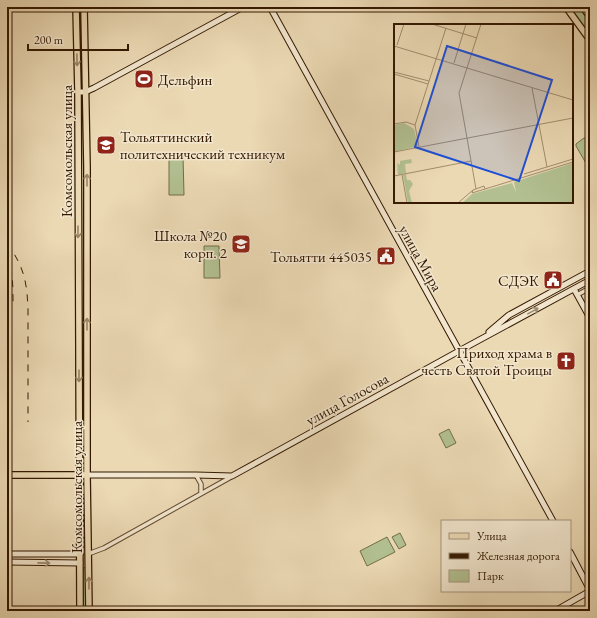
<svg xmlns="http://www.w3.org/2000/svg" width="597" height="618" font-family="'EB Garamond',serif">
  <style>
    .green { fill: #b2c091; stroke: #736c48 }
    .lines { fill: none; stroke-linecap: round; stroke-linejoin: round }
    .street-casing { stroke: #62492d; stroke-width: 5.5 }
    .secondary-casing { stroke: #341900; stroke-width: 7 }
    .primary-casing { stroke: #341900; stroke-width: 8 }
    .street { stroke: #f2e6ce; stroke-width: 3.5 }
    .secondary { stroke: #f2e6ce; stroke-width: 5 }
    .primary { stroke: #ebd9b4; stroke-width: 5.5 }
    .rail { stroke: #341900; stroke-width: 1; stroke-dasharray: 7 7; stroke-linecap: butt }
    .oneway { stroke: #998363 }
    .oneway2 { stroke: #9c8a71 }
    .labels { text-anchor: middle; dominant-baseline: central; stroke-width: 3; stroke-linejoin: round; paint-order: stroke }
    .poi-label { font-size: 15px; fill: #341900; stroke: #f2e6ce; text-anchor: end }
    .street-label { font-size: 15px; fill: #341900; stroke: #f2e6ce }
    .inset-road { fill: none; stroke: #a28c6c; stroke-width: 1 }
    .view { fill: #1d4ed8; fill-opacity: 0.15; stroke: #1d4ed8; stroke-width: 2 }
    .inset-edge { fill: none; stroke: #341900; stroke-width: 2 }
  </style>
  <rect width="100%" height="100%" fill="#ebd9b4"/>
  <filter id="stains"><feTurbulence type="fractalNoise" baseFrequency=".005" numOctaves="4"/><feColorMatrix values="0 0 0 0 .2 0 0 0 0 .09 0 0 0 0 .02 0 0 0 .5 -.17"/></filter>
  <radialGradient id="worn" r=".72"><stop offset=".6" stop-color="#630" stop-opacity="0"/><stop offset="1" stop-color="#630" stop-opacity=".3"/></radialGradient>
  <path class="green" d="M570,7H580L590,21V35Z
    M584,138C585,138 586,138 587,139C592,141 590,160 590,166L587,165L576,146V144Z
    M169,156H183L184,195H169Z
    M204,246H219L220,278H204Z
    M449,429L456,443L446,448L439,434Z
    M400,533L406,545L399,549L392,537Z
    M387,537L395,552L367,566L360,551Z
    M87,567V611H83V568Z"/>
  <g class="lines">
    <defs>
      <path id="street" d="M577,295L590,288
        M196,475L201,484V493
        M88,554L104,548L231,477"/>
      <path id="secondary" d="M270,7L553,521
        M78,92H85L94,88L243,7
        M574,289L590,318
        M489,332L509,315L590,271
        M87,475H196L232,476L459,351L590,280
        M570,552L590,590
        M7,554H80
        M7,562L80,563
        M555,611L590,591"/>
      <path id="primary" d="M76,7L78,92L80,611
        M84,7L87,167V475L89,611
        M566,7L590,40
        M583,7L590,17
        M7,475H87"/>
    </defs>
    <use href="#street" class="street-casing"/>
    <use href="#secondary" class="secondary-casing"/>
    <use href="#primary" class="primary-casing"/>
    <use href="#street" class="street"/>
    <use href="#secondary" class="secondary"/>
    <use href="#primary" class="primary"/>
    <path class="rail" d="M7,243C24,267 27,281 28,310V422
      M7,253C13,270 13,286 13,304"/>
  </g>
  <defs><path id="oneway-shaft" d="M-6 0H5M1.5-3L5.5 0L1.5 3" fill="none" stroke-width="1.6" stroke-linecap="round" stroke-linejoin="round"/></defs>
  <g class="oneway">
    <use href="#oneway-shaft" transform="translate(77 60) rotate(89)"/>
    <use href="#oneway-shaft" transform="translate(87 180) rotate(-90)"/>
    <use href="#oneway-shaft" transform="translate(78 232) rotate(90)"/>
    <use href="#oneway-shaft" transform="translate(87 324) rotate(-90)"/>
    <use href="#oneway-shaft" transform="translate(79 376) rotate(90)"/>
    <use href="#oneway-shaft" transform="translate(89 583) rotate(-90)"/>
  </g>
  <g class="oneway2">
    <use href="#oneway-shaft" transform="translate(533 311) rotate(-29)"/>
    <use href="#oneway-shaft" transform="translate(44 563) rotate(1)"/>
  </g>
  <defs>
    <symbol id="stadium-square" viewBox="-11 -11 22 22"><rect x="-9" y="-9" width="18" height="18" rx="4" fill="#8f2418" stroke="#f2e6ce"/><path d="M0-5a6.5 5 0 1 0 0 10a6.5 5 0 1 0 0-10ZM-3.5-1.8h7v3.6h-7Z" fill="#fff"/></symbol>
    <symbol id="university-square" viewBox="-11 -11 22 22"><rect x="-9" y="-9" width="18" height="18" rx="4" fill="#8f2418" stroke="#f2e6ce"/><path d="M0-5L7-2L0 1L-7-2ZM-4 1L0 2.5L4 1V4Q0 6-4 4Z" fill="#fff"/></symbol>
    <symbol id="school-square" viewBox="-11 -11 22 22"><rect x="-9" y="-9" width="18" height="18" rx="4" fill="#8f2418" stroke="#f2e6ce"/><path d="M0-5L7-2L0 1L-7-2ZM-4 1L0 2.5L4 1V4Q0 6-4 4Z" fill="#fff"/></symbol>
    <symbol id="civic-square" viewBox="-11 -11 22 22"><rect x="-9" y="-9" width="18" height="18" rx="4" fill="#8f2418" stroke="#f2e6ce"/><path d="M-.6-6.5H3V-4.5H.6V-3L4-1V1h2V6H-6V1h2V-1L-.6-3ZM-1.2 2.5V6h2.4V2.5Z" fill="#fff"/></symbol>
    <symbol id="church-square" viewBox="-11 -11 22 22"><rect x="-9" y="-9" width="18" height="18" rx="4" fill="#8f2418" stroke="#f2e6ce"/><path d="M-1.2-6h2.4v3.5h3.3v2.4h-3.3V6h-2.4V-.1h-3.3v-2.4h3.3Z" fill="#fff"/></symbol>
  </defs>
  <g fill-rule="evenodd">
    <use href="#stadium-square" x="133" y="68" width="22" height="22"/>
    <use href="#university-square" x="95" y="134" width="22" height="22"/>
    <use href="#school-square" x="230" y="233" width="22" height="22"/>
    <use href="#civic-square" x="375" y="245" width="22" height="22"/>
    <use href="#civic-square" x="542" y="269" width="22" height="22"/>
    <use href="#church-square" x="555" y="350" width="22" height="22"/>
  </g>
  <g class="labels">
    <g class="poi-label">
      <text x="158" y="79" text-anchor="start">Дельфин</text>
      <text x="120" y="136" text-anchor="start">Тольяттинский<tspan x="120" dy="17">политехнический техникум</tspan></text>
      <text x="227" y="235">Школа №20<tspan x="227" dy="17">корп. 2</tspan></text>
      <text x="372" y="256">Тольятти 445035</text>
      <text x="539" y="280">СДЭК</text>
      <text x="552" y="352">Приход храма в<tspan x="552" dy="17">честь Святой Троицы</tspan></text>
    </g>
    <g class="street-label">
      <text transform="translate(66 151) rotate(-90)">Комсомольская улица</text>
      <text transform="translate(421 258) rotate(61)">улица Мира</text>
      <text transform="translate(347 399) rotate(-29)">улица Голосова</text>
      <text transform="translate(76 487) rotate(-90)">Комсомольская улица</text>
    </g>
  </g>
  <g transform="translate(394 24)">
    <rect width="179" height="179" fill="#ebd9b4"/>
    <path d="M10,99L20,105L24,122L0,128V101ZM17,135L18,139L11,140L12,149L5,151L4,150L2,139L5,150L3,139L6,141V137ZM179,139V179H68L78,170L118,159L122,168L120,158ZM12,150L13,156H16L19,160L15,167L18,179H14L9,151Z" fill="#b2c091"/>
    <path class="inset-road" d="M38,0L83,14M3,21L10,0M0,22L179,76M60,39L72,0M0,48L35,57M0,50L34,60M138,64L153,143M0,100L12,98L21,101M25,123L21,101L52,4M0,128L179,94M130,150L179,135M8,151L13,179M0,152L77,137M90,162L91,165L78,169L79,166ZM82,165L65,69L87,0M91,165L179,138M64,179L79,166"/>
    <path class="view" d="M53,22L158,56L125,157L21,123Z"/>
    <rect width="179" height="179" class="inset-edge"/>
  </g>
  <rect width="597" height="618" fill="none" stroke="#ebd9b4" stroke-width="24"/>
  <rect x="8" y="8" width="581" height="602" fill="none" stroke="#341900" stroke-width="2"/>
  <rect x="12" y="12" width="573" height="594" fill="none" stroke="#341900"/>
  <rect x="441" y="520" width="130" height="72" fill="#f2e6ce" stroke="#a6947c"/>
  <rect x="449" y="533" width="20" height="6" fill="#ebd9b4" stroke="#a6947c"/>
  <text x="477" y="540" font-size="12" fill="#341900">Улица</text>
  <rect x="449" y="553" width="20" height="6" fill="#341900" stroke="#a6947c"/>
  <text x="477" y="560" font-size="12" fill="#341900">Железная дорога</text>
  <rect x="449" y="570" width="20" height="12" fill="#b2c091" stroke="#a6947c"/>
  <text x="477" y="580" font-size="12" fill="#341900">Парк</text>
  <path d="M28 44v6h100v-6" fill="none" stroke="#341900" stroke-width="2"/>
  <text x="34" y="44" font-size="12" fill="#341900" stroke="#f2e6ce" stroke-width="3" paint-order="stroke">200 m</text>
  <rect width="100%" height="100%" filter="url(#stains)"/>
  <rect width="100%" height="100%" fill="url(#worn)"/>
</svg>
